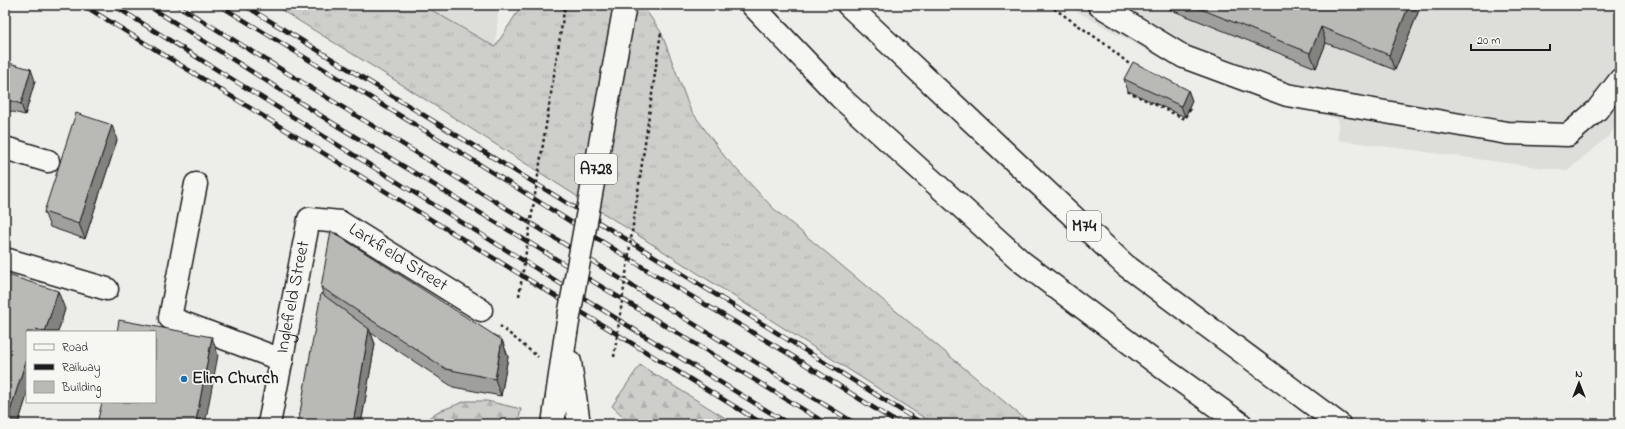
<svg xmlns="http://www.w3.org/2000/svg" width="1625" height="429" font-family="'Indie Flower',sans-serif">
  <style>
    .built { fill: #ddddda }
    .grass { fill: url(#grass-tufts); stroke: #757574 }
    .forest { fill: url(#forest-firs); stroke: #757574 }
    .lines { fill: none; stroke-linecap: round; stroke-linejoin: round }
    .minor-casing { stroke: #1c1c1c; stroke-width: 25 }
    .major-casing { stroke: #1c1c1c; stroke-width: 25 }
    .highway-casing { stroke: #1c1c1c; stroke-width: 25 }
    .path { stroke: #1c1c1c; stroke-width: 2.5; stroke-dasharray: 3 3; stroke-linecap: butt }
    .minor { stroke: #f6f6f2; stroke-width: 22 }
    .major { stroke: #f6f6f2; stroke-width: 22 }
    .highway { stroke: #f6f6f2; stroke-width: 22 }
    .rail-casing { stroke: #1c1c1c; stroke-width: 4.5 }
    .rail { stroke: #f6f6f2; stroke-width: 3; stroke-dasharray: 9; stroke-linecap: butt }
    .major-bridge-casing { stroke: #1c1c1c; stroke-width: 25; stroke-linecap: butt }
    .path-bridge { stroke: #1c1c1c; stroke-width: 2.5; stroke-dasharray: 3 3; stroke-linecap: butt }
    .major-bridge { stroke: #f6f6f2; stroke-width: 22 }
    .wall { fill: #9f9f9d; stroke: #1c1c1c }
    .shaded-wall { fill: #82827f; stroke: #1c1c1c }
    .building { fill: #b9b9b6; stroke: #1c1c1c }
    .poi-dot { fill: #1f6fb2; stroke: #f6f6f2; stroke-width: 1.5 }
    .labels { text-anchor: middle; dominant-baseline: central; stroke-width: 3.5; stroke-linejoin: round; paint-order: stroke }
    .shield { fill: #f6f6f2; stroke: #5d5d5c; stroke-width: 1 }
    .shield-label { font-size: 17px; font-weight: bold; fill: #1c1c1c }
    .street-label { font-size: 18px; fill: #1c1c1c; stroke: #f6f6f2 }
    .poi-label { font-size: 18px; font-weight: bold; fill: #1c1c1c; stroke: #f6f6f2; text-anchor: start }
  </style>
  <defs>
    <pattern id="grass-tufts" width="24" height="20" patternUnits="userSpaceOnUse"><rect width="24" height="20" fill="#cececb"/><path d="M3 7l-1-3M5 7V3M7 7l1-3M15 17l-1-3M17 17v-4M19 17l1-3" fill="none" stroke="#b0b0ae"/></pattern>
    <pattern id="forest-firs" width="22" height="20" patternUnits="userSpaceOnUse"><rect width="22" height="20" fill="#cececb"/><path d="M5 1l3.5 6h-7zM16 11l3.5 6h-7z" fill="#b0b0ae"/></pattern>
  </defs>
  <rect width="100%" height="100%" fill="#edede9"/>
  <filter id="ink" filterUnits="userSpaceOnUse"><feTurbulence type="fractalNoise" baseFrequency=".025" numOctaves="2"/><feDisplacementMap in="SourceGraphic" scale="8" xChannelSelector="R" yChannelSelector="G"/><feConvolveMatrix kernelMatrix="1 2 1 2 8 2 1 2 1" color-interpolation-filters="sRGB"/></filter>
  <g filter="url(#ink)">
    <path class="built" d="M423,5H499L495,48Z
      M1065,5H1620V118L1609,136L1567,171L1338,140V119L1180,69Z"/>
    <path class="grass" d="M273,5H423L495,47L522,5H642L661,32L690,109L725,157L774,209L1031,424H934L390,77Z"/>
    <path class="forest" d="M640,365L735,424H631L612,406Z
      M466,401H487L521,409L518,424H420L437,412Z"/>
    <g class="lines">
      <defs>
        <g id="minor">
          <path d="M1099,5L1184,57L1287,95L1507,133L1568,135L1597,110L1620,80"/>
          <path d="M5,148L48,161"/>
          <path d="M196,184L170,318L282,360"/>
          <path d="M5,259L107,289"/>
          <path id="s1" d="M269,424L309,219L340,222L481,310"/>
        </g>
        <path id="major" d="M570,362L579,424
          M553,424L566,333"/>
        <path id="highway" d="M752,5L840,97L1022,262L1163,368L1241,424
          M848,5L1125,265L1339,424"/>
      </defs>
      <use href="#minor" class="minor-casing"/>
      <use href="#major" class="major-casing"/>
      <use href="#highway" class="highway-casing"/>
      <path class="path" d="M1049,5L1105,44L1134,68
        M1129,86L1127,91L1185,119L1191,108
        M500,326L538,357"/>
      <use href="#minor" class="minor"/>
      <use href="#major" class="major"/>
      <use href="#highway" class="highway"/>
      <defs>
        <path id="rail" d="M83,5L763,424
          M113,5L643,335L789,424
          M147,5L331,122L827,424
          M177,5L856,424
          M219,5L463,154L652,273L789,354L899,424
          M244,5L657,258L923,424"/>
      </defs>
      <use href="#rail" class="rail-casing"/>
      <use href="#rail" class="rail"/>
      <defs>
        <path id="major-bridge" d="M566,333L625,5"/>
      </defs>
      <use href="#major-bridge" class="major-bridge-casing"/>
      <path class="path-bridge" d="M519,296L565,5
        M614,357L661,32"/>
      <use href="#major-bridge" class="major-bridge"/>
    </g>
    <path class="wall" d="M1167,5H1421L1395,70L1326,43L1316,68L1169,9Z
      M5,62L35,81L25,115L5,110Z
      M1124,79L1188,90L1192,101L1185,117L1128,91Z
      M117,140L85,239L50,227L44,212Z
      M5,274L65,309L58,332H27V395L18,424H5Z
      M321,287L502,340L508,357L501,396L453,387L371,333L375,344L361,424H298L323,294Z"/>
    <path class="shaded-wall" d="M1409,5H1421L1395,70L1389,55Z
      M1321,27L1326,43L1316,68L1310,53Z
      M31,69L35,81L25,115L21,104Z
      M1188,90L1192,101L1185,117L1181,106Z
      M112,125L117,140L85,239L79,224Z
      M58,291L65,309L58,332H45Z
      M369,329L375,344L361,424H353Z
      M212,337L218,355L205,424L196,421Z
      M502,340L508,357L501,396L495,379Z
      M27,357V395L18,424H6Z"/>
    <path class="building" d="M1191,5H1409L1389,55L1321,27L1310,53Z
      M5,62L31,69L21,104L5,99Z
      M1133,62L1188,90L1181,106L1124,79Z
      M76,113L112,125L79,224L44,212Z
      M331,231L502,340L495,379L446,369L321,287Z
      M5,274L58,291L45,332L36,329L35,332H27V357L6,424H5Z
      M321,293L369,329L353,424H298Z
      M119,320L212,337L196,421L205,424H97L102,402H155V332H117Z"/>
  </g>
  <circle class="poi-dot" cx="184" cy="379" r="4"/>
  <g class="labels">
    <g class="shield">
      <rect x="575" y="154" width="42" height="30" rx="3"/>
      <rect x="1067" y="211" width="34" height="30" rx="3"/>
    </g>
    <g class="shield-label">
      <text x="596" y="169">A728</text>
      <text x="1084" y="226">M74</text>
    </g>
    <g class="street-label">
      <text stroke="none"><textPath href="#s1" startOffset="308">Larkfield Street</textPath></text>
      <text stroke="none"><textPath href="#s1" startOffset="129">Inglefield Street</textPath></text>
    </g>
    <g class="poi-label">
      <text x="192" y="379">Elim Church</text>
    </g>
  </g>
  <rect width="1625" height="429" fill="none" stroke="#f6f6f2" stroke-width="20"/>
  <rect x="10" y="10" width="1605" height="409" fill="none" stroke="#1c1c1c" stroke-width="1.5" filter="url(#ink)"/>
  <rect x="26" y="331" width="130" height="72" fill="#f6f6f2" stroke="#9f9f9c"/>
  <rect x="34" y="344" width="20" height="6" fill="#f6f6f2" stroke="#9f9f9c"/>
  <text x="62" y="351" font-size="12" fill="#1c1c1c">Road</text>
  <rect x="34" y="364" width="20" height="6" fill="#1c1c1c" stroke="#9f9f9c"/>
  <text x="62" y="371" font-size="12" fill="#1c1c1c">Railway</text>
  <rect x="34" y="381" width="20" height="12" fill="#b9b9b6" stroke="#9f9f9c"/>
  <text x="62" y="391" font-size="12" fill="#1c1c1c">Building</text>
  <g transform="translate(1579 383)" stroke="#f6f6f2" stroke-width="3" paint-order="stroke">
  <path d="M0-3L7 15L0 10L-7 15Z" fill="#1c1c1c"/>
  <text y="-6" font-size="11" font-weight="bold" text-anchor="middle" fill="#1c1c1c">N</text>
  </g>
  <path d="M1471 44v6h79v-6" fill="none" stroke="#1c1c1c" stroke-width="2"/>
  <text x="1477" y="44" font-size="12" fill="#1c1c1c" stroke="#f6f6f2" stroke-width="3" paint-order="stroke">20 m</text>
</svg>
